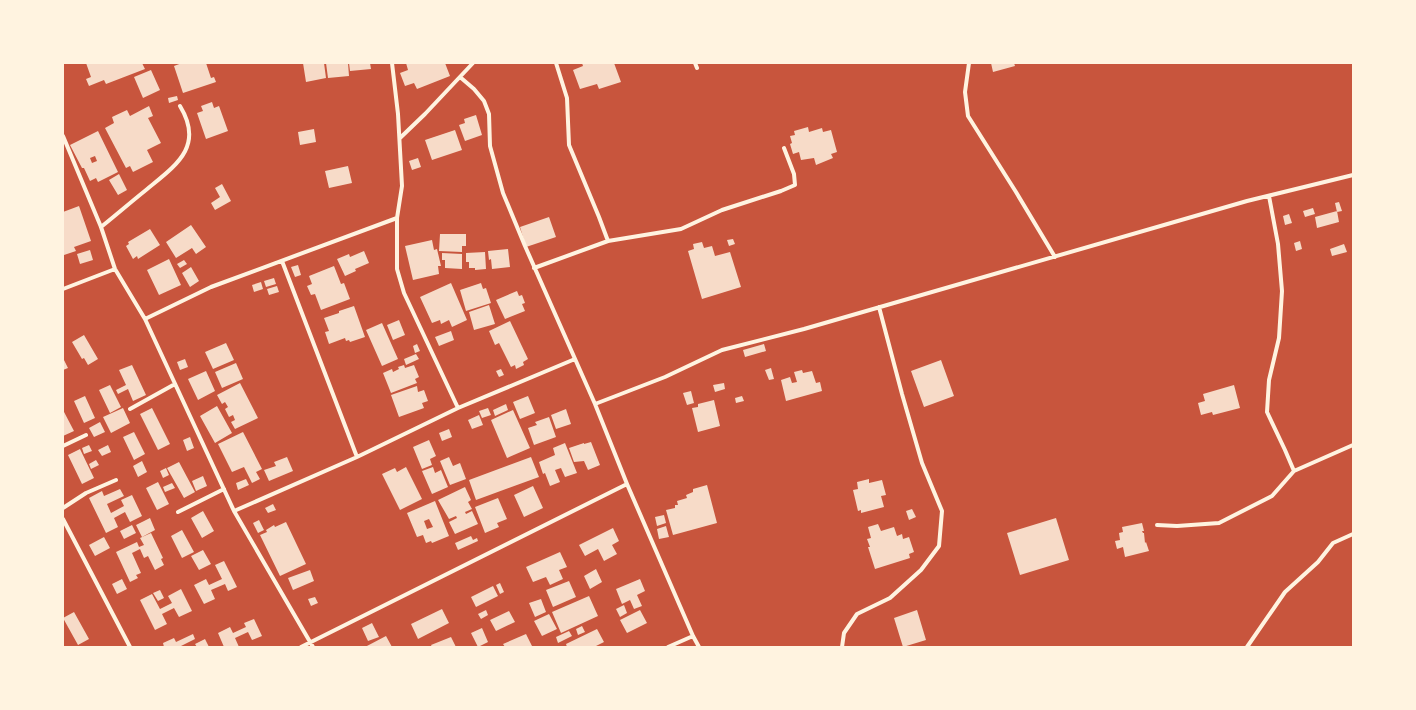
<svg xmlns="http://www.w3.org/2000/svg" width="1416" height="710" font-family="'Alegreya Sans',sans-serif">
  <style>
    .building { fill: #f7dbc8; fill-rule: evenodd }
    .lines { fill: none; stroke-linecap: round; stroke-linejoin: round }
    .minor { stroke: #fff3e0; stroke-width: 4 }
  </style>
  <rect width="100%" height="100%" fill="#c8553d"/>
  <path class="building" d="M86,63H142L145,69L106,84L104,80L89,86L86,79L91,77Z
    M182,63H206L211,78L214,77L216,82L183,93L174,66Z
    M303,63H324L326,78L306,82Z
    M326,63H348L349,76L328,78Z
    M349,63H370L371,69L350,71Z
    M406,63H445L450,76L417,89L414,83L405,86L400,73L408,70Z
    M582,63H614L621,82L599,89L597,84L580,89L573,70L583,66Z
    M991,63H1014L1015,66L993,72Z
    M151,70L160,90L143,98L134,77Z
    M177,96L178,100L169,103L168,98Z
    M212,102L214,108L219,106L228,131L206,139L197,113L203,111L201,106Z
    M149,106L153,116L148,118L161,143L147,150L153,162L133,172L130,166L126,168L105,128L114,123L112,117L127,110L130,116Z
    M476,115L482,135L465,141L459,125L465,123L464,119Z
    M808,127L809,132L822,128L823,132L831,130L837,152L831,154L833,158L816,165L814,158L801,160L799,152L793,154L790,144L792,143L790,136L795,135L794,131Z
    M314,129L316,142L300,145L298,132Z
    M455,130L462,150L432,160L425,140Z
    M98,131L118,172L98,182L96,178L90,181L84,168H82L70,145ZM95,156L97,161L92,163L90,158Z
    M418,158L421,167L412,170L409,161Z
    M348,166L352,183L329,188L325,171Z
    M119,174L127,190L118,195L109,180Z
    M222,184L231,201L215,210L211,203L220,197L215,188Z
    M1339,202L1342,211L1337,212L1335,203Z
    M79,206L91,241L74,247L76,251L64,255L63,212Z
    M1313,208L1315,214L1305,217L1303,211Z
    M1337,211L1339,222L1317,228L1315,217Z
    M1289,214L1292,223L1285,225L1283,216Z
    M549,217L556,237L526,247L520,227Z
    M191,225L206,247L196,254L192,248L176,258L166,242Z
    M150,229L160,245L138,259L137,256L133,259L126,246L129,244L128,242Z
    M440,234H466V246H462V252L439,251Z
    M733,239L735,244L729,246L727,240Z
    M432,240L434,250L437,249L441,266H438L439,274L413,280L405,246Z
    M1300,241L1302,249L1296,251L1294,243Z
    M702,242L704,248L712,246L715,256L730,252L741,287L702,299L688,251L694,249L693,244Z
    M1344,244L1347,252L1332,256L1330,249Z
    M508,249L510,267L492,269L491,259L489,260L488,251Z
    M90,250L93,260L80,264L77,254Z
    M364,251L369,263L355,269L356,271L345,276L337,259L349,254L350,257Z
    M485,252L486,269L475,270V268H469V262H466V253Z
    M442,253L462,254V269L445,268V260H442Z
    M169,259L181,285L159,295L147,270Z
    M184,260L187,264L180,268L177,264Z
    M298,265L301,275L295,277L291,267Z
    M334,266L341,284L344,283L350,299L321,310L315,294L311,295L307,286L312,284L309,276Z
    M191,267L199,281L190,287L182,273Z
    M274,278L276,284L266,287L264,281Z
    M261,282L263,289L254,292L252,285Z
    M451,283L467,320L452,327L449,320L441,324L440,320L432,323L420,297Z
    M481,283L483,289L486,288L491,303L466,311L460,290Z
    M277,286L279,292L269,295L267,289Z
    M517,291L519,296L522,295L525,303L522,304L525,311L505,319L496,300Z
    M489,305L495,324L474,330L469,312Z
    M354,306L365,337L350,342L349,340L346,341L345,338L329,344L325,332L329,331L324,318L339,313V311Z
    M399,320L405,335L393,340L387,325Z
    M510,321L528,359L523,362L524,365L516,369L515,365L511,367L499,343L495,345L489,331Z
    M382,323L398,359L382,366L366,330Z
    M451,331L454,340L439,346L435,337Z
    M84,335L98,359L88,365L84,358L82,359L72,342Z
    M226,343L234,360L213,369L205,352Z
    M417,344L420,351L415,353L413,346Z
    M764,344L766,351L745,357L743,350Z
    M416,354L419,359L406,365L404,359Z
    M63,358L68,368L63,370Z
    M185,359L188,367L180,370L177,362Z
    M941,360L954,396L924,407L911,371Z
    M236,363L243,379L222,388L215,372Z
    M132,365L146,395L133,401L128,389L118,394L116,390L126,385L119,370Z
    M404,365L405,368L414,365L419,377L415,379L417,383L391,393L383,373L392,369L393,372L399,369L398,367Z
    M771,368L774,379L769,380L765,370Z
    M501,369L504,375L499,377L496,371Z
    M802,370L803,373L812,371L816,383L820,382L822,391L786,401L781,380L790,377L792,383L797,382L794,372Z
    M206,371L215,391L198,400L188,379Z
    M240,383L258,418L235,429L231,422L235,420L233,415L229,417L225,409L228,407L225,402L222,404L217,395Z
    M724,383L725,389L715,392L713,385Z
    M110,385L121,407L110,413L99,390Z
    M1234,385L1240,408L1213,415L1212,412L1201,415L1198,403L1205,401L1203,394Z
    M417,386L418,392L424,390L428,401L422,403L424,408L399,417L391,395Z
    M691,391L694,403L687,405L683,393Z
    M85,396L95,418L84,423L74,401Z
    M528,396L535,413L520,419L513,402Z
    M742,396L744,401L736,403L735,398Z
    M714,400L720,426L698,432L692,408L698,407V404Z
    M506,404L508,410L495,416L493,410Z
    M217,406L232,433L215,443L200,416Z
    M123,408L130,423L111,433L103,417Z
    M152,408L170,444L158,450L140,414Z
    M488,408L491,415L482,418L479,411Z
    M566,409L571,424L556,429L551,415Z
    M63,410L74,431L63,436Z
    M513,410L530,448L507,458L491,420Z
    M479,415L483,425L472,429L468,420Z
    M549,417L556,437L534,445L528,428L537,425L535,422Z
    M100,422L105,432L94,437L89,428Z
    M449,429L452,437L442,441L439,433Z
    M134,432L145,454L134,460L123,437Z
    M243,432L262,469L256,472L260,479L252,483L244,467L232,472L218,444Z
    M190,437L194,448L187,451L183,440Z
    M429,440L436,456L430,459L432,465L422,469L413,447Z
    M591,442L600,465L588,470L584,461L574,462L569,448L584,443V444Z
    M565,443L577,473L565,477L561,468L555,470L560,482L550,486L545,473L543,474L539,462L555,455L553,448Z
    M89,445L92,451L84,454L82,448Z
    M108,445L111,452L102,456L98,450Z
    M80,449L94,478L82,484L68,455Z
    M287,457L293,471L269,481L264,470L276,466L274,462Z
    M449,457L453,466L460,463L466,479L450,485L440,461Z
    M531,457L539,477L476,500L469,480Z
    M96,460L99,465L91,469L89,464Z
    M142,461L147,472L138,477L133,466Z
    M179,462L195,492L184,498L167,468Z
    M406,467L422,499L400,510L382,474L395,468L397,472Z
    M433,467L435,473L441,470L448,487L432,494L422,471Z
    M166,468L169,475L163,478L160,471Z
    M203,476L207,486L196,491L192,481Z
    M246,479L249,485L238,490L236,483Z
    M869,479V483L882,480L886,495L881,496L884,507L861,513V510L858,511L853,490L858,489L857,482Z
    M158,482L169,504L157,510L146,488Z
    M172,483L175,488L165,492L163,487Z
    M707,485L717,523L673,535L666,510L675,508V505H678L677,501L687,498L686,495L693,492V489Z
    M533,486L543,508L524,517L514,495Z
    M465,487L471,500L468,502L472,509L465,512L466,514L472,511L478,524L455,534L449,522L457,518L456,516L449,519L438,500Z
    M120,489L124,496L107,504L111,513L124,506L121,500L132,495L142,516L130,522L125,512L114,518L118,527L106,533L89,498L102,491L104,496Z
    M498,498L507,519L497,523L499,527L485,533L475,507Z
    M435,501L449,536L432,543L431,541L426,543L423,535L417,537L407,513ZM429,519L433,527L427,529L424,521Z
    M273,504L276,510L268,513L265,508Z
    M912,509L916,517L909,520L906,511Z
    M203,511L214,531L202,538L191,518Z
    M664,515L666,523L657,526L655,517Z
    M150,518L155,530L142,537L136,525Z
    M1056,518L1069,560L1020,575L1007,533Z
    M259,520L264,530L258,533L253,523Z
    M286,522L306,564L280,576L260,535L267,532L266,530L274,525L275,527Z
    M1142,523L1144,531H1142L1143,533H1144L1145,543L1146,542L1149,551L1125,557L1123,547L1117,549L1115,541L1120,540L1119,533L1123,532L1122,527Z
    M878,524L881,531L894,527L897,536L902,534L903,539L909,537L914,552L909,554L910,558L875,569L868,547H870L867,539L871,538L868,527Z
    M132,525L136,533L124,539L120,531Z
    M666,526L669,537L659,539L657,529Z
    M613,528L619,541L612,545L617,554L604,561L598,549L585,556L579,545Z
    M182,530L194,552L182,558L171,536Z
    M151,533L163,558L161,559L164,565L155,570L148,556L144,558L140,549L132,553L141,573L136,575L138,578L130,582L116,552L137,542L139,547L144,545L140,538Z
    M471,536L473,540L477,538L478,541L458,550L455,543Z
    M104,537L110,548L95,556L89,545Z
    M203,550L211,564L199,570L191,556Z
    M560,552L567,567L559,570L563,579L550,585L546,577L533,582L526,567Z
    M224,561L237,587L228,591L225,584L211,590L215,599L204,604L194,585L206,579L209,585L222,579L215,565Z
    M596,569L602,582L590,589L584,576Z
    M310,570L314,581L293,590L288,578Z
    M122,579L127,589L117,594L112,584Z
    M640,579L645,591L637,595L642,606L634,609L630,600L622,604L616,589Z
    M569,581L576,597L553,607L546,590Z
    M500,583L504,592L500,594L496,585Z
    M493,586L498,596L476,607L471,597Z
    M181,589L192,611L179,617L174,608L162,614L167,624L155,630L140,600L152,594L160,609L172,603L168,596Z
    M160,590L164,598L158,601L153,593Z
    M589,596L598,616L561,633L552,612Z
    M315,597L318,603L311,606L308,599Z
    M541,599L546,612L535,617L529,603Z
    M624,605L627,613L620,617L616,609Z
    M442,609L449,623L418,639L411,624Z
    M486,610L488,615L481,619L478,614Z
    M640,610L647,623L627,633L620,620Z
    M917,610L926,640L903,647L894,618Z
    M509,611L515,622L496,631L490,620Z
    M74,612L89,639L78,645L63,618Z
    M549,614L557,629L542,636L534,621Z
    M254,619L262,636L252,640L248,632L235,638L239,647H224L218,633L230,627L233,633L246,627L244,623Z
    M372,623L379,637L368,641L362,628Z
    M582,626L585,632L578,635L576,629Z
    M482,628L488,642L478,647L471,633Z
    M597,629L604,642L594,647H567L566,644Z
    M569,631L572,636L558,643L556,637Z
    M193,634L195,639L179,647H164L163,643L174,638L176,642Z
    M526,634L532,646L505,647L503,644Z
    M386,636L392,647H365Z
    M451,637L456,647H432L431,645Z
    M205,639L209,647H197L195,644Z"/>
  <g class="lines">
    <path class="minor" d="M392,63L398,114L402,186L397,218V269L404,293L458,408
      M556,63L567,98L569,145L599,217L608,241
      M695,63L697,68
      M969,63L965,92L968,116L1016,192L1055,257
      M460,77L474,89L484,101L489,114L490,146L503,193L525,246L595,404L627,484L693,636L699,647
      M63,136L101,227L115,269L145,319L234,511L313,647
      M400,138L425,114L473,63
      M1269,196L1278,244L1282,291L1279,338L1269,380L1267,412L1285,450L1294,471
      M101,227C116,215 131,202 146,190C175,166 205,147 180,106
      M282,261L357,457
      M534,268L608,241L681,229L722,210L781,191L795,185L794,174L784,148
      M63,289L115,269
      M145,319L211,287L397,218
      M595,404L665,377L722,350L804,329L1247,201L1353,175
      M130,409L175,384
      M63,446L86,435
      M63,508L86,493L116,480
      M234,511L357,457L458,408L575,359
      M178,512L224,489
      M63,519L130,647
      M1157,525L1177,526L1219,523L1272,496L1294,471L1353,445
      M301,647L627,484
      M668,647L693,636
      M842,647L844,633L857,614L890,598L921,570L939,546L942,511L922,463L902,394L879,307
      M1247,647L1285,592L1318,562L1333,543L1353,534"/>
  </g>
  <rect width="1416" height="710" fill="none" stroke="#fff3e0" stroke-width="128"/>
</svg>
